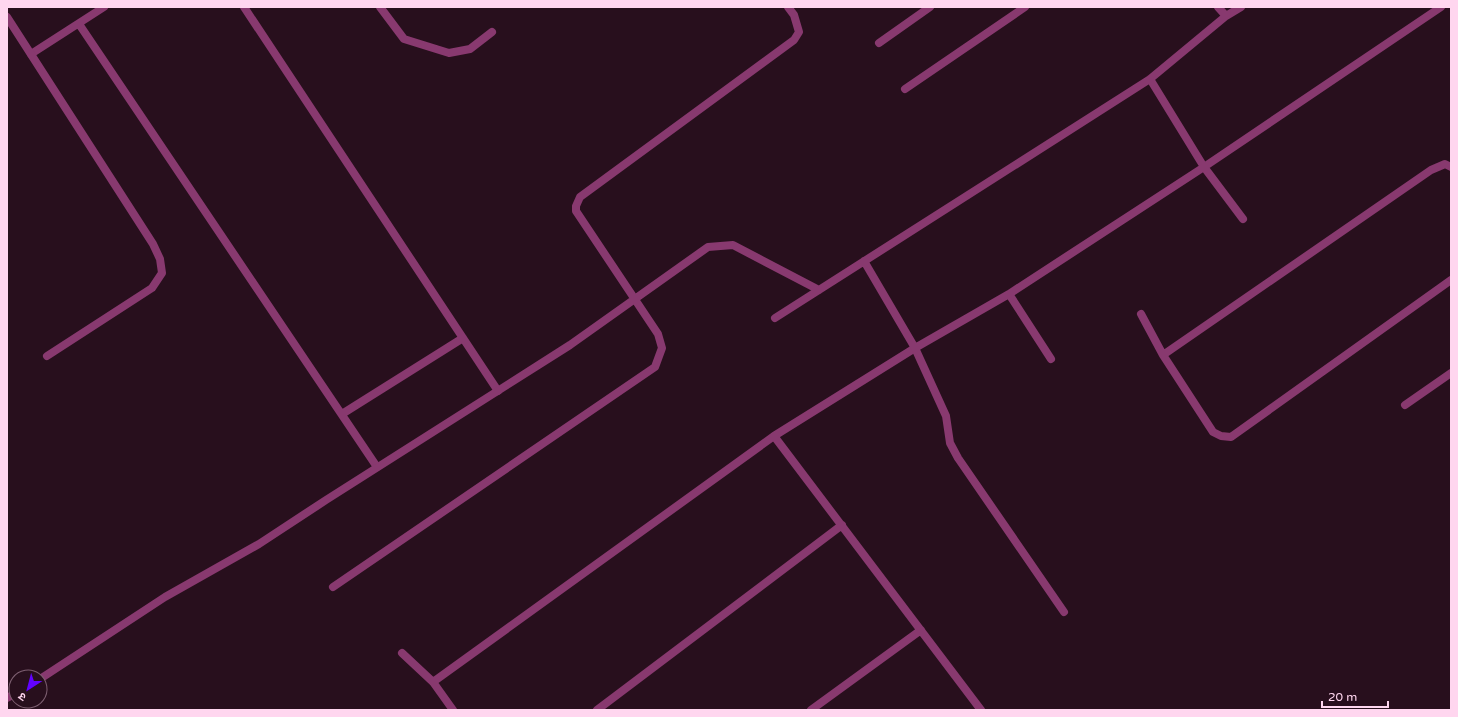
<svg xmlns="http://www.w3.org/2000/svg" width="1458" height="717" font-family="'Varela Round','Noto Sans Devanagari',sans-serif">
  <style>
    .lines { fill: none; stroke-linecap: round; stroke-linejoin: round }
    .service { stroke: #88396f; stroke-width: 8 }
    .minor { stroke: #88396f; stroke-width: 8 }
  </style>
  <rect width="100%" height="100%" fill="#280f1d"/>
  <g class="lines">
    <path class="service" d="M244,7L498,391
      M79,24L377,467
      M31,54L104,7
      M915,348L774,436L981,710
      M342,414L463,338
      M402,653L433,682L453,710
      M433,682L774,436
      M597,710L842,525
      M811,710L921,630"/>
    <path class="minor" d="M380,7L404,39L449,53L470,49L492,32
      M1218,7L1226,16
      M7,17L153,244L160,259L162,273L152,288L47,356
      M879,43L930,7
      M1150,79L1204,167L1243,219
      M905,89L1025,7
      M864,261L915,348L946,416L950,443L958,458L1064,612
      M1009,294L1051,359
      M1141,314L1163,355L1213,432L1221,436L1231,437L1451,280
      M775,318L1150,79L1226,16L1241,7
      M915,348L1009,294L1204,167L1441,7
      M1163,355L1431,170L1445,164L1451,167
      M1405,405L1451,373
      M333,587L655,367L662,348L658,334L576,211V206L580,197L794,40L799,32L794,15L788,7
      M40,679L165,597L259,544L326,500L570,345L708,247L733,245L819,290
      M7,698L16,693"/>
  </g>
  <rect width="1458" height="717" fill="none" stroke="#ffd6ef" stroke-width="16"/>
  <g transform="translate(28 689) rotate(216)"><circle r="19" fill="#280f1d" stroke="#7e5f71"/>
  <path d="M0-3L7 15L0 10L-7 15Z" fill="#6202ff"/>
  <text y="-6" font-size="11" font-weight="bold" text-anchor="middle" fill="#ffd6ef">उ</text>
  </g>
  <path d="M1322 701v6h66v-6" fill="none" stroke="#ffd6ef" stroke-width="2"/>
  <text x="1328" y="701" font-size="12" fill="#ffd6ef" stroke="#280f1d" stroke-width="3" paint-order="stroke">20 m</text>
</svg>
